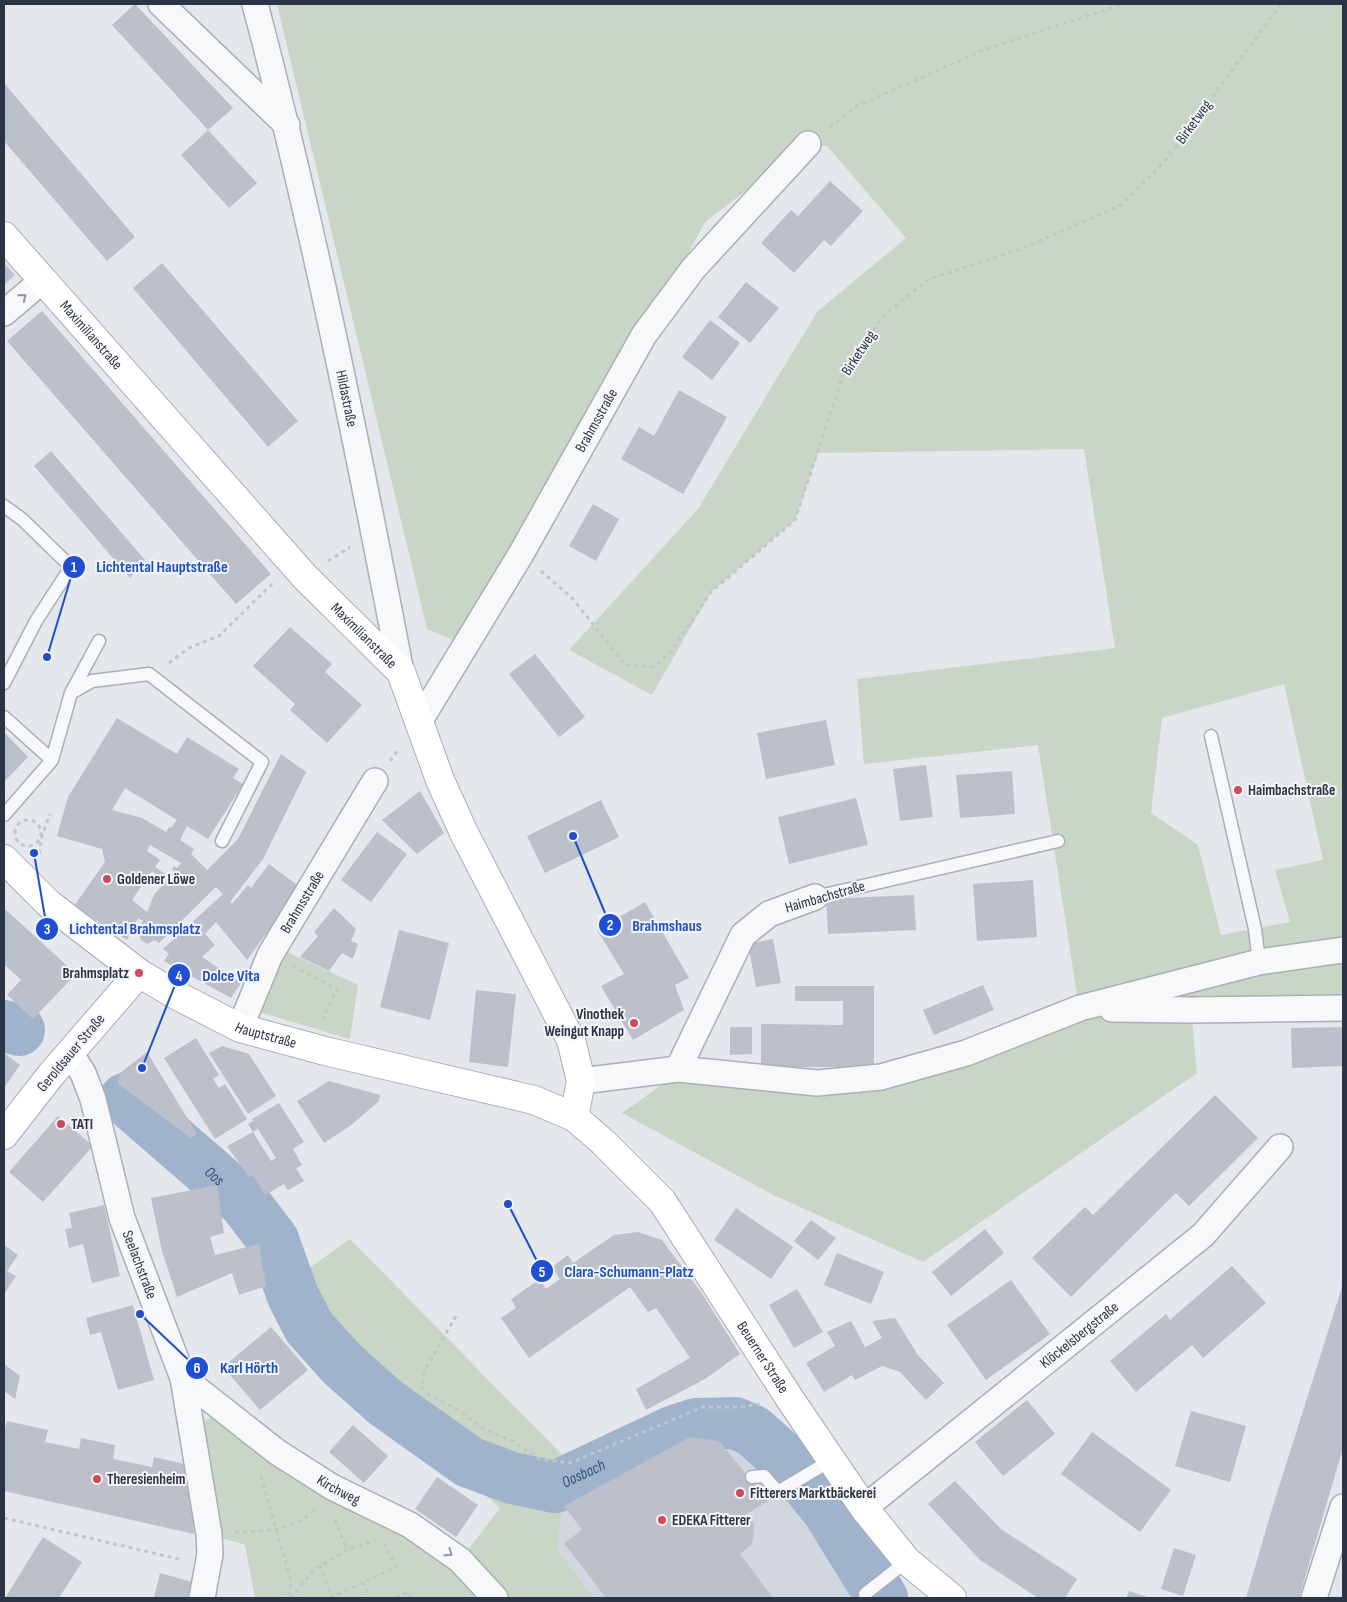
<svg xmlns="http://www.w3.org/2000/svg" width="1347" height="1602" font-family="'Sofia Sans Condensed',sans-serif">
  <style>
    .built { fill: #d2d6de }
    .green { fill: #c9d6c5; fill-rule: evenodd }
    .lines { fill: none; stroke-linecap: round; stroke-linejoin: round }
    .river { stroke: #9fb4cc; stroke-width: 52 }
    .building { fill: #bbc0ca; fill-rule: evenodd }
    .lane-casing { stroke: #a9aeb7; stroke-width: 15 }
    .street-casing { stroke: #a9aeb7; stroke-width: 28 }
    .secondary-casing { stroke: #a9aeb7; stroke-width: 30 }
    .primary-casing { stroke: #a3abb8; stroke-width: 30 }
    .path { stroke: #c2c5cb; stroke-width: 3; stroke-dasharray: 4 4; stroke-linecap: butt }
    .lane { stroke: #f7f8fa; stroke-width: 12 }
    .street { stroke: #f7f8fa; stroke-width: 25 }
    .secondary { stroke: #fff; stroke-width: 28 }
    .primary { stroke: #fff; stroke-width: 28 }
    .oneway { stroke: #9196a0 }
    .poi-dot { fill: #d1495b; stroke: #f4f6f9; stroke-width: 2 }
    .labels { text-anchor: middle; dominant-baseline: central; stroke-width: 4; stroke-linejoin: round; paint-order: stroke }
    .street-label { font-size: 15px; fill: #2b3445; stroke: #f4f6f9 }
    .poi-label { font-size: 15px; font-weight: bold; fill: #2b3445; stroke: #f4f6f9; text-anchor: start }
    .water-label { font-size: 16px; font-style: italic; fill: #34527a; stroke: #f4f6f9 }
    .leader { fill: none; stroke: #1d4ed8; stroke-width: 2 }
    .callout-dot { fill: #1d4ed8; stroke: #f4f6f9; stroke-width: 2 }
    .mark-label { font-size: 15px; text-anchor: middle; font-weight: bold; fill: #fff }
    .callout-label { font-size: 16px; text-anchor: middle; font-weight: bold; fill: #1d4ed8; stroke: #f4f6f9; stroke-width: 4; stroke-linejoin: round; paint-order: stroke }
  </style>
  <rect width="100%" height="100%" fill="#e4e7ec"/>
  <path class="built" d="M703,1407L763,1417L885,1561L903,1598H594L557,1549L570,1463Z"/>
  <path class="green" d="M277,4H1343V1003L1191,1011L1197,1073L923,1262L773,1195L622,1113L664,1083H817L1079,1008L1038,745L864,764L857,679L1115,648L1084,449L818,453L795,520L711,592L652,695L569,650L698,509L817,312L906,238L827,146L808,144L706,221L521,554L453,640L427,629ZM1284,684L1323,860L1275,870L1290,922L1221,935L1198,845L1151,813L1162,718Z
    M283,950L358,985L350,1039L256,1011Z
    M350,1239L570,1463L557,1549L594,1598H255L245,1545L209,1534L193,1431L221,1409L460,1560L500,1508L265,1299Z"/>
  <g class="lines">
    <g class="river">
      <path d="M4,1026L19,1030"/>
      <path id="s1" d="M125,1099L244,1202L273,1240L293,1296L309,1327L342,1364L386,1403L469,1462L512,1478L555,1487L672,1432L696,1424L735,1423L753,1431L791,1465L827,1509L882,1598"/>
    </g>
  </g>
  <path class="building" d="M135,4L233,108L208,130L112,25Z
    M4,83L135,237L107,261L4,141Z
    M208,130L257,183L229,208L181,155Z
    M830,181L863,211L831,246L824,240L794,273L761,243L791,210L798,216Z
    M4,263L15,275L4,285Z
    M162,263L298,421L268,447L133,288Z
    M746,282L779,308L750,343L718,317Z
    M42,311L271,574L236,604L7,341Z
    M710,320L740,343L712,380L682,357Z
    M679,390L727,417L683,494L621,459L639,427L654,436Z
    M51,451L145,560L130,578L34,466Z
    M593,504L619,519L596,561L569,546Z
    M290,627L332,664L325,672L362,705L327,743L290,710L295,704L253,666Z
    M535,654L585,717L559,737L509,674Z
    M117,718L177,754L187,737L239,769L233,778L243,784L208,839L187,826L180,840L194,849L191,854L207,870L238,839L281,754L306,772L263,859L230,902L232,904L248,885L251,888L269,864L300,887L247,960L216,922L205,934L215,945L202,957L241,983L231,998L164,961L169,954L163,949L223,894L216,887L159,943L155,940L147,944L142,941L140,938L142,930L139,927L143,921L138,918L127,940L74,906L105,862L102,849L57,836L68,797ZM125,788L177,820L171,828L169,827L166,832L142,818L112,810ZM150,845L181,863L177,868L174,866L172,869L174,871L169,877L155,867L160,860L147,851ZM152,871L166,881L154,895L147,912L132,900Z
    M826,720L835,765L766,779L757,733Z
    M4,732L28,757L4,782Z
    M926,765L933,817L900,821L893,769Z
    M1012,771L1015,814L960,818L956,775Z
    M420,791L444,833L417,854L382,820Z
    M856,798L868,845L789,864L778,817Z
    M601,800L619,837L545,873L527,836Z
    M377,832L407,854L371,902L341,880Z
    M1033,880L1037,937L977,941L973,884Z
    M914,895L916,930L828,934L826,899Z
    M645,902L689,978L675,985L684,1010L633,1040L601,986L624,974L597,930Z
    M4,908L76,974L33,1019L7,995L21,980L4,964Z
    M334,908L356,929L351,941L358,944L353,959L342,953L329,971L300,957L318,936L314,932Z
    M399,930L449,943L430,1020L380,1007Z
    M773,939L781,983L756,987L748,944Z
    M983,985L994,1010L934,1035L923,1010Z
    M795,986H874V1067H761V1024L843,1025V1001H795Z
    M476,990L516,994L508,1067L469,1062Z
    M730,1027H752V1054L730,1055Z
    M1343,1027V1066L1292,1068L1291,1028Z
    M196,1038L219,1075L213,1079L219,1088L225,1084L247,1119L215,1139L164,1058Z
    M222,1046L249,1054L276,1096L248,1114L209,1053Z
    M147,1052L197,1134L191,1138L118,1084L120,1073Z
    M4,1053L20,1065L4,1088Z
    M329,1081L380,1095L379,1101L350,1126L324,1143L297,1101Z
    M1215,1095L1258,1138L1189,1206L1176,1193L1071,1297L1032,1258L1085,1207L1093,1215Z
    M279,1103L304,1142L293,1149L302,1165L296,1168L304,1181L288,1190L284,1184L265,1195L253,1175L249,1177L227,1146L253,1132L271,1161L276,1158L258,1129L253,1132L248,1124L253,1121L252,1119Z
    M58,1116L93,1146L43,1202L9,1172Z
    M217,1185L224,1233L210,1237L215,1255L259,1244L266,1286L239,1295L232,1273L177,1297L162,1251L151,1198Z
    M104,1205L120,1276L92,1283L83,1244L69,1248L65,1229L72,1228L69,1213Z
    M736,1208L793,1247L771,1279L714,1240Z
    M811,1220L836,1238L818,1260L794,1241Z
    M985,1229L1004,1253L951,1296L932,1272Z
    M638,1232L662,1240L701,1292L740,1354L705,1379L646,1410L636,1389L690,1358L656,1308L648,1312L630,1287L529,1358L501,1318L516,1308L511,1299L540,1279L546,1289L560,1279L552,1267L568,1255L573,1263L614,1235Z
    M4,1245L18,1255L7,1271L16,1276L4,1294Z
    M837,1253L884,1272L871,1304L824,1285Z
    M1232,1266L1266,1303L1203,1358L1192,1345L1136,1392L1110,1361L1166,1314L1170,1320Z
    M1011,1280L1050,1334L986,1380L947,1325Z
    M1343,1284V1448L1299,1598H1246L1272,1509Z
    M797,1289L823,1332L794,1348L769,1305Z
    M133,1305L154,1380L118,1390L101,1332L90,1335L86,1318Z
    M895,1318L918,1355L944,1383L926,1400L900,1372L882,1366L855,1380L852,1375L824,1392L806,1363L835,1346L827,1332L851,1321L865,1347L882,1338L872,1321Z
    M271,1327L308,1370L260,1410L223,1367Z
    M4,1364L20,1376L15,1399L4,1391Z
    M1027,1400L1055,1434L1003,1476L975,1442Z
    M1191,1411L1246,1426L1230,1482L1175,1466Z
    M7,1421L48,1430L45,1442L79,1449L81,1438L115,1445L113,1459L152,1467L154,1457L189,1465L194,1534L4,1491V1432Z
    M353,1425L388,1456L364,1483L329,1452Z
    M1092,1432L1171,1490L1140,1532L1061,1474Z
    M690,1437L719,1441L768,1501L745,1515L754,1524L753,1538L752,1544L740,1554L773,1598H606L564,1543L582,1530L564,1506Z
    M437,1477L478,1505L456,1537L415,1509Z
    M955,1481L1001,1529L1077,1579L1065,1598H1038L980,1560L928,1504Z
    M43,1537L82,1562L59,1598H5Z
    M1174,1548L1196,1555L1183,1596L1161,1589Z
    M160,1573L192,1582L187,1598H154Z
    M1129,1591L1151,1598H1126Z"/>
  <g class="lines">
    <defs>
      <path id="lane" d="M4,506L23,520L71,567L36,621L4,683
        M71,693L92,681L149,674L262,762L222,841
        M4,717L52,760
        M1211,736L1255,929L1259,962
        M4,815L52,760L71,693L99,641
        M815,897L1058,841
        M752,1477L764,1476L778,1492L833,1459
        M865,1594L907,1561"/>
      <g id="street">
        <path d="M161,4L287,125"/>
        <path id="s2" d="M255,4C313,224 358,448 401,672"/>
        <path d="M4,313L42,281"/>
        <path id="s3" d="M419,722L521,554L644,335L693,269L808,144"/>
        <path d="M1112,1009L1191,1010L1343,1008"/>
        <path id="s4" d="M240,1028L270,955L375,781"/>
        <path id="s5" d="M70,1053L83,1073L93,1099L122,1218L183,1378L209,1534L210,1554L202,1598"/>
        <path d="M678,1069L743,935L769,914L815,897"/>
        <path d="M581,1081L678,1069L817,1083L881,1077L966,1053L1080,1008L1259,962L1343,950"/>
        <path id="s6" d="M183,1378L277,1452L332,1487L410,1525L460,1560L495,1598"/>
        <path id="s7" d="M864,1508L1203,1235L1280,1147"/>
        <path d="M1314,1598L1343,1507"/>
      </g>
      <g id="secondary">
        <path id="s8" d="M4,236L305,577L401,672L440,780L464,833L571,1040L581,1081L574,1117"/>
        <path id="s9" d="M139,973L174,994L240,1028L325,1051L534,1100L574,1117L603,1142L662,1201L790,1399L864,1508L907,1561L952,1598"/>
      </g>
      <path id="primary" d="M4,859L48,903L139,973L50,1076L4,1135"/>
    </defs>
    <use href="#lane" class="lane-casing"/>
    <use href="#street" class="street-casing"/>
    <use href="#secondary" class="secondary-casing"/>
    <use href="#primary" class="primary-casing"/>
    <path class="path" d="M830,127L857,106L986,49L1123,4
      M328,561L350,547
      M541,571L573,599L625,665L655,667L671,652L711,592L795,520L843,375L883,316L929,279L1021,249L1121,205L1165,161L1281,4
      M169,663L189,648L219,636L272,584
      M390,761L398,750
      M15 833a13 13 0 1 1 26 0a13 13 0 1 1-26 0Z
      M39,854L42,836L50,814
      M293,966L337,989L323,1018
      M456,1316L424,1371L422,1388L429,1395L457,1409L482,1428L510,1440L539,1459L570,1463L703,1407H740L760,1404
      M261,1476L291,1581L288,1598
      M4,1518L183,1560
      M335,1520L347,1550
      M235,1532C264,1531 295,1531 315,1509
      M320,1565L332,1597L396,1567L384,1543
      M363,1582L370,1598
      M290,1598L315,1569L347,1550L376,1540
      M396,1598L408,1592L411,1598"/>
    <use href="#lane" class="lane"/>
    <use href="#street" class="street"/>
    <use href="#secondary" class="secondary"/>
    <use href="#primary" class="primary"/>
  </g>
  <defs><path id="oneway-chevron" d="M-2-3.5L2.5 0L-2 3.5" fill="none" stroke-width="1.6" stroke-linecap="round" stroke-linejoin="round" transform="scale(1.25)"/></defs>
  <g class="oneway">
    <use href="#oneway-chevron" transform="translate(23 297) rotate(-40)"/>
    <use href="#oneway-chevron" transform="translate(449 1553) rotate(35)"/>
  </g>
  <g class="poi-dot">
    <circle cx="1238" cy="790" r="5"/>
    <circle cx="107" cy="879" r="5"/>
    <circle cx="139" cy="973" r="5"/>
    <circle cx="634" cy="1023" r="5"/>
    <circle cx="61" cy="1124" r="5"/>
    <circle cx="97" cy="1479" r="5"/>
    <circle cx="740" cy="1493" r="5"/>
    <circle cx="662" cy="1520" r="5"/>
  </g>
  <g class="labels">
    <g class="street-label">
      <text transform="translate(1194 122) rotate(-54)">Birketweg</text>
      <text stroke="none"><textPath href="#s8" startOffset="132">Maximilianstraße</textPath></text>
      <text transform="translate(859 353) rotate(-57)">Birketweg</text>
      <text stroke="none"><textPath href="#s2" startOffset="405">Hildastraße</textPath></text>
      <text stroke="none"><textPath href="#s3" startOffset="350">Brahmsstraße</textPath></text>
      <text stroke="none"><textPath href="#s8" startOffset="538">Maximilianstraße</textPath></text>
      <text transform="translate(825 897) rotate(-16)">Haimbachstraße</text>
      <text stroke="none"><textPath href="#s4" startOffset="141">Brahmsstraße</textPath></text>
      <text stroke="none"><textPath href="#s9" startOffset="142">Hauptstraße</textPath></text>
      <text transform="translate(71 1053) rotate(-50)">Geroldsauer Straße</text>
      <text stroke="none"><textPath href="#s5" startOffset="224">Seelachstraße</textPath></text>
      <text stroke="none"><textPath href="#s7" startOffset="276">Klöckelsbergstraße</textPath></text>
      <text stroke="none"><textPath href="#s9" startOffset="769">Beuerner Straße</textPath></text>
      <text stroke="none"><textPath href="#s6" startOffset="192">Kirchweg</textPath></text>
    </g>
    <g class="poi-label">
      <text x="1248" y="790">Haimbachstraße</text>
      <text x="117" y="879">Goldener Löwe</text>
      <text x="129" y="973" text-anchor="end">Brahmsplatz</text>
      <text x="624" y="1014" text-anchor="end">Vinothek<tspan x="624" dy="17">Weingut Knapp</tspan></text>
      <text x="71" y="1124">TATI</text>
      <text x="107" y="1479">Theresienheim</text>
      <text x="750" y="1493">Fitterers Marktbäckerei</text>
      <text x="672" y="1520">EDEKA Fitterer</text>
    </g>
    <g class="water-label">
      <text stroke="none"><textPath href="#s1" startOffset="118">Oos</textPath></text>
      <text stroke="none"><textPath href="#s1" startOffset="631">Oosbach</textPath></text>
    </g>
  </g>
  <path class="leader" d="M47 657L74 567M573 836L610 925M34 853L47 929M142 1068L179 975M508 1204L542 1271M140 1314L197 1368"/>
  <g class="callout-dot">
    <circle cx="47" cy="657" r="5"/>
    <circle cx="573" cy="836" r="5"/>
    <circle cx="34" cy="853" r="5"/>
    <circle cx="142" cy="1068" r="5"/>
    <circle cx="508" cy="1204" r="5"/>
    <circle cx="140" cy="1314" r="5"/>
    <circle cx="74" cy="567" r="12"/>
    <circle cx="610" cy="925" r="12"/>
    <circle cx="47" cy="929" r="12"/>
    <circle cx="179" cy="975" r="12"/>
    <circle cx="542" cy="1271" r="12"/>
    <circle cx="197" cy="1368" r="12"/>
  </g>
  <g class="mark-label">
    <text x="74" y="572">1</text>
    <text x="610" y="930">2</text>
    <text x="47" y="934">3</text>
    <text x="179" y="981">4</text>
    <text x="542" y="1277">5</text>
    <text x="197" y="1373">6</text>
  </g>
  <g class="callout-label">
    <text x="162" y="572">Lichtental Hauptstraße</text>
    <text x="667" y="931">Brahmshaus</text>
    <text x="135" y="934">Lichtental Brahmsplatz</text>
    <text x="231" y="981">Dolce Vita</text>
    <text x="629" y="1277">Clara-Schumann-Platz</text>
    <text x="249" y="1373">Karl Hörth</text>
  </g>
  <rect width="1347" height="1602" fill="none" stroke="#2b3445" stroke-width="10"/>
</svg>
